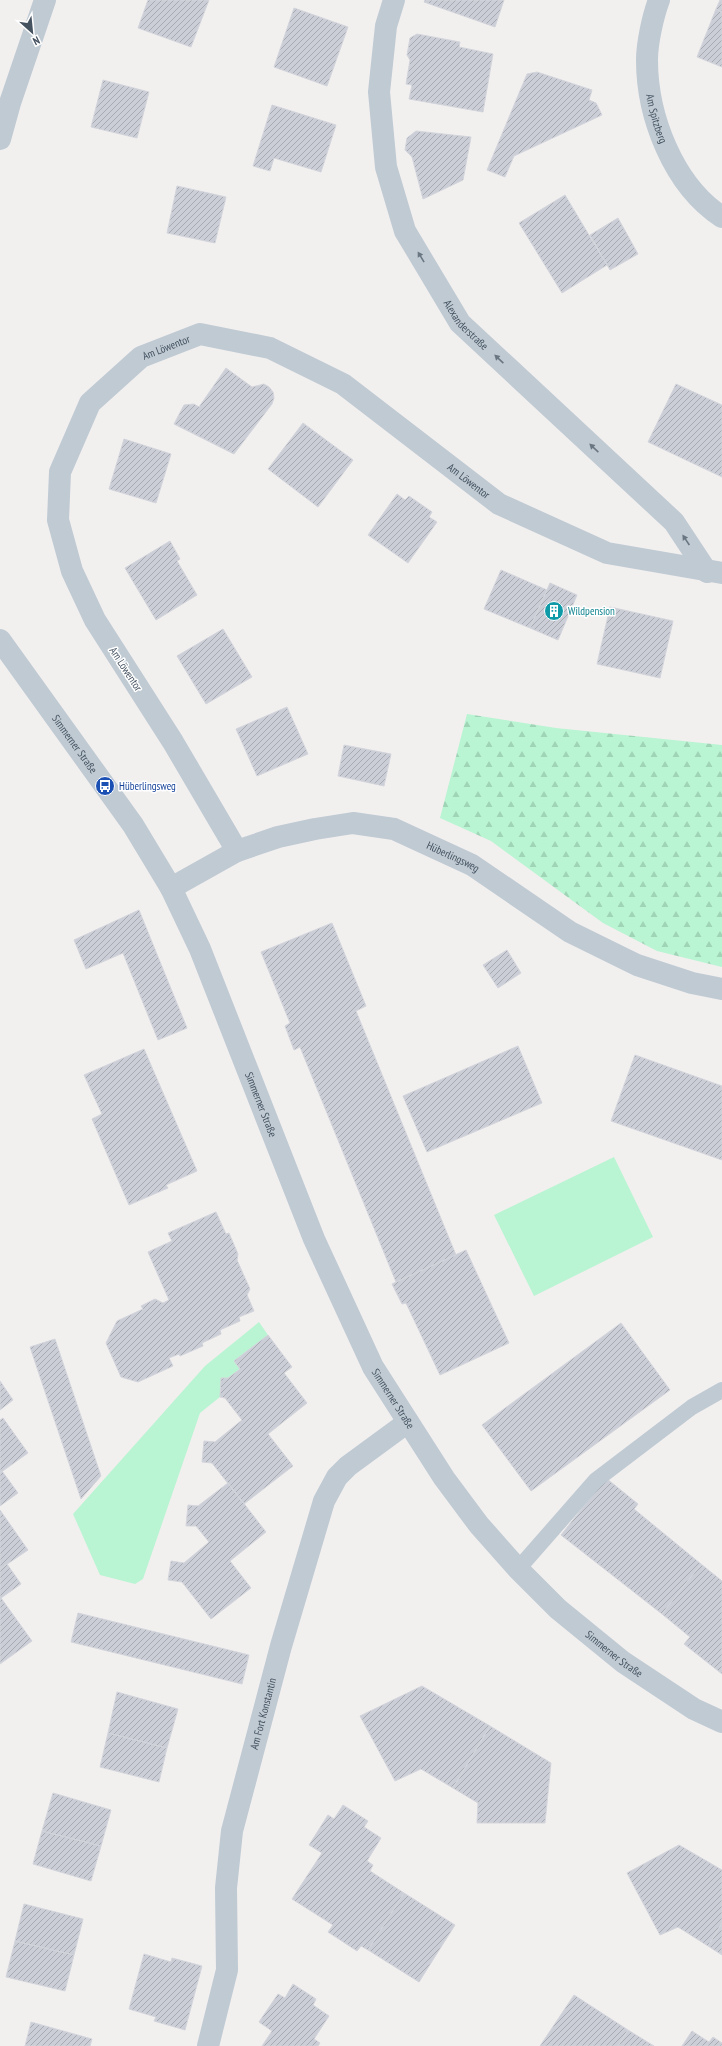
<svg xmlns="http://www.w3.org/2000/svg" width="722" height="2046" font-family="'PT Sans Narrow',sans-serif">
  <style>
    .green { fill: #b9f5d2 }
    .forest { fill: url(#forest-firs) }
    .building { fill: url(#building-hatch); stroke: #d3d5dc }
    .lines { fill: none; stroke-linecap: round; stroke-linejoin: round }
    .service { stroke: #bfcad3; stroke-width: 16 }
    .minor { stroke: #bfcad3; stroke-width: 22 }
    .tertiary { stroke: #bfcad3; stroke-width: 22 }
    .oneway { fill: #6a7682 }
    .labels { text-anchor: middle; dominant-baseline: central; stroke-width: 3; stroke-linejoin: round; paint-order: stroke }
    .street-label { font-size: 11px; fill: #455260; stroke: #fff }
    .culture-label { font-size: 11px; fill: #0d838f; stroke: #fff; text-anchor: start }
    .transit-label { font-size: 11px; fill: #164399; stroke: #fff; text-anchor: start }
  </style>
  <defs>
    <pattern id="forest-firs" width="22" height="20" patternUnits="userSpaceOnUse"><rect width="22" height="20" fill="#b9f5d2"/><path d="M5 1l3.5 6h-7zM16 11l3.5 6h-7z" fill="#a0d4b7"/></pattern>
    <pattern id="building-hatch" width="6" height="6" patternUnits="userSpaceOnUse"><rect width="6" height="6" fill="#cbced6"/><path d="M-1 1l2-2M0 6l6-6M5 7l2-2" fill="none" stroke="#a7aab1"/></pattern>
  </defs>
  <rect width="100%" height="100%" fill="#f2efef"/>
  <path class="green" d="M614,1157L653,1237L534,1296L494,1215Z
    M259,1322L268,1335L234,1361L240,1369L228,1378H221L220,1397L200,1413L143,1579L135,1584L100,1575L73,1514L205,1366Z"/>
  <path class="forest" d="M467,714L556,728L722,745V967L657,951L603,923L491,841L440,818Z"/>
  <path class="building" d="M148,0H209L191,47L138,28Z
    M425,0H504L495,27L424,2Z
    M720,0H722V12L716,9Z
    M294,8L348,27L327,86L274,67Z
    M716,9L722,12V67L697,57Z
    M417,34L460,42L459,47L493,54L483,112L409,99L412,85L406,84L410,60L407,55L410,38Z
    M537,72L592,90L589,100L596,103L602,115L514,156L505,177L487,170L527,74Z
    M103,80L149,92L137,138L91,127Z
    M272,105L336,125L321,172L274,158L270,171L253,166Z
    M416,131L471,137L463,180L423,199L412,157L405,150L407,138Z
    M177,186L226,197L215,243L167,233Z
    M565,195L607,265L562,293L519,223Z
    M618,218L638,254L610,270L590,235Z
    M226,368L252,387L264,384L269,387L273,392L274,398L272,404L234,454L174,424L184,405L194,404L199,407Z
    M676,384L722,405V477L648,442Z
    M303,423L353,460L318,507L268,469Z
    M124,439L171,454L156,503L109,489Z
    M397,494L405,500L409,496L432,512L429,517L437,522L408,563L368,535Z
    M170,541L180,559L177,561L197,595L156,620L125,568Z
    M501,570L547,590L530,628L484,609Z
    M550,583L577,595L558,640L530,628Z
    M610,607L673,621L660,678L597,664Z
    M223,629L252,677L206,704L177,656Z
    M287,707L308,754L257,776L236,729Z
    M344,745L391,754L384,786L338,776Z
    M139,910L187,1028L158,1040L123,953L86,969L74,940Z
    M332,923L366,1006L356,1011L456,1255L396,1282L300,1047L294,1050L285,1026L290,1023L261,952Z
    M507,950L521,973L498,988L483,965Z
    M518,1046L542,1103L427,1152L403,1096Z
    M144,1049L197,1171L166,1185L168,1188L129,1205L92,1119L102,1114L84,1075Z
    M635,1055L722,1086V1160L611,1121Z
    M216,1212L226,1234L229,1233L238,1254L237,1260L250,1289L247,1295L254,1311L239,1317L240,1321L220,1330L221,1334L202,1343L203,1346L180,1356L179,1354L169,1358L173,1366L138,1382L121,1377L106,1343L117,1321L143,1309L141,1306L155,1299L163,1303L169,1300L148,1252L172,1241L168,1233Z
    M466,1250L509,1343L440,1375L406,1303L402,1304L392,1284Z
    M621,1323L670,1390L531,1491L482,1425Z
    M268,1335L292,1367L284,1373L307,1403L268,1434L293,1466L244,1504L212,1463L202,1462L204,1441L215,1442L242,1420L225,1398L220,1397L221,1378H228L240,1369L234,1361Z
    M55,1339L101,1476L81,1499L30,1347Z
    M0,1381L13,1400L0,1410Z
    M3,1418L28,1453L0,1473V1420Z
    M2,1471L18,1493L0,1506V1473Z
    M606,1478L638,1504L634,1509L701,1564L662,1614L561,1535Z
    M228,1483L266,1532L230,1561L251,1588L211,1619L182,1582L168,1580L171,1561L184,1563L209,1542L196,1526H186L188,1505L198,1506Z
    M0,1510L28,1550L0,1569Z
    M7,1564L21,1584L1,1598L32,1641L0,1664V1569Z
    M701,1564L722,1581V1674L684,1644L690,1637L662,1614Z
    M78,1613L249,1655L242,1684L71,1642Z
    M422,1686L490,1726L453,1788L421,1769L395,1781L360,1716Z
    M117,1692L178,1709L167,1748L108,1733Z
    M490,1726L551,1763L545,1823H477L478,1803L453,1788Z
    M108,1733L167,1748L159,1782L100,1767Z
    M53,1793L111,1810L101,1846L42,1831Z
    M343,1805L368,1821L364,1827L381,1838L367,1861L373,1865L370,1871L404,1893L368,1950L361,1946L357,1951L328,1932L333,1925L292,1899L322,1853L309,1845L328,1815L334,1819Z
    M42,1831L101,1846L91,1881L33,1864Z
    M679,1845L722,1870V1923L708,1946L678,1927L660,1935L627,1873Z
    M404,1893L455,1925L419,1982L368,1950Z
    M24,1904L83,1919L74,1955L15,1941Z
    M722,1923V1955L708,1946Z
    M15,1941L74,1955L65,1991L6,1977Z
    M144,1954L171,1962L172,1958L202,1966L185,2030L154,2021L156,2017L129,2009Z
    M293,1984L316,1999L313,2005L329,2016L314,2039L320,2043L318,2046H262L272,2031L259,2022L278,1994L285,1998Z
    M574,1995L628,2030L618,2046H540Z
    M31,2022L92,2039L90,2046H25Z
    M628,2030L654,2046H618Z
    M692,2031L709,2042L713,2037L722,2043V2046H682Z"/>
  <g class="lines">
    <path class="service" d="M518,1569L596,1480L692,1407L722,1390"/>
    <g class="minor">
      <path id="s1" d="M394,0L386,26L379,92L386,167L405,231L460,323L674,522L707,572"/>
      <path id="s2" d="M659,0C653,16 647,43 647,60C647,116 673,185 722,217"/>
      <path id="s3" d="M237,851L173,742L95,620L72,571L58,520L60,472L90,403L141,357L200,334L270,348L343,384L499,504L607,553L722,573"/>
      <path id="s4" d="M171,888L237,851L278,837L315,829L353,823L394,829L472,865L570,932L637,965L692,983L722,989"/>
      <path id="s5" d="M208,2046L227,1970L226,1888L232,1831L281,1646L324,1501L337,1477L348,1466L408,1422"/>
    </g>
    <g class="tertiary">
      <path d="M0,139L10,103L45,0"/>
      <path id="s6" d="M0,640L133,825L171,888L200,949L314,1239L373,1367L444,1478L479,1525L518,1569L558,1609L623,1662L694,1709L722,1722"/>
    </g>
  </g>
  <defs><path id="oneway-solid" d="M-6-.8H1V-3.2L6.5 0L1 3.2V.8H-6Z"/></defs>
  <g class="oneway">
    <use href="#oneway-solid" transform="translate(421 257) rotate(-121)"/>
    <use href="#oneway-solid" transform="translate(499 359) rotate(-137)"/>
    <use href="#oneway-solid" transform="translate(594 448) rotate(-137)"/>
    <use href="#oneway-solid" transform="translate(686 540) rotate(-124)"/>
  </g>
  <defs>
    <symbol id="building-disc" viewBox="-11 -11 22 22"><circle r="9.5" fill="#0f9aa8" stroke="#fff"/><path d="M-4-6H4V6H1V3H-1V6H-4ZM-2.5-4.3h1.7v1.8h-1.7ZM.8-4.3h1.7v1.8H.8ZM-2.5-1h1.7V.8h-1.7ZM.8-1h1.7V.8H.8Z" fill="#fff"/></symbol>
    <symbol id="bus-disc" viewBox="-11 -11 22 22"><circle r="9.5" fill="#1a4fb4" stroke="#fff"/><path d="M-5-6H5V4H4V6H2V4H-2V6H-4V4H-5ZM-3.5-4V0h7V-4ZM-3.5 1.2v1.5H-2V1.2ZM2 1.2v1.5H3.5V1.2Z" fill="#fff"/></symbol>
  </defs>
  <g fill-rule="evenodd">
    <use href="#building-disc" x="543" y="600" width="22" height="22"/>
    <use href="#bus-disc" x="94" y="775" width="22" height="22"/>
  </g>
  <g class="labels">
    <g class="street-label">
      <text stroke="none"><textPath href="#s2" startOffset="121">Am Spitzberg</textPath></text>
      <text stroke="none"><textPath href="#s1" startOffset="348">Alexanderstraße</textPath></text>
      <text stroke="none"><textPath href="#s3" startOffset="597">Am Löwentor</textPath></text>
      <text stroke="none"><textPath href="#s3" startOffset="945">Am Löwentor</textPath></text>
      <text transform="translate(126 669) rotate(57)">Am Löwentor</text>
      <text stroke="none"><textPath href="#s6" startOffset="128">Simmerner Straße</textPath></text>
      <text stroke="none"><textPath href="#s4" startOffset="302">Hüberlingsweg</textPath></text>
      <text stroke="none"><textPath href="#s6" startOffset="536">Simmerner Straße</textPath></text>
      <text stroke="none"><textPath href="#s6" startOffset="859">Simmerner Straße</textPath></text>
      <text stroke="none"><textPath href="#s6" startOffset="1199">Simmerner Straße</textPath></text>
      <text stroke="none"><textPath href="#s5" startOffset="339">Am Fort Konstantin</textPath></text>
    </g>
    <g class="culture-label">
      <text x="568" y="611">Wildpension</text>
    </g>
    <g class="transit-label">
      <text x="119" y="786">Hüberlingsweg</text>
    </g>
  </g>
  <g transform="translate(32 32) rotate(153)" stroke="#ffffff" stroke-width="3" paint-order="stroke">
  <path d="M0-3L7 15L0 10L-7 15Z" fill="#455260"/>
  <text y="-6" font-size="11" font-weight="bold" text-anchor="middle" fill="#455260">N</text>
  </g>
</svg>
